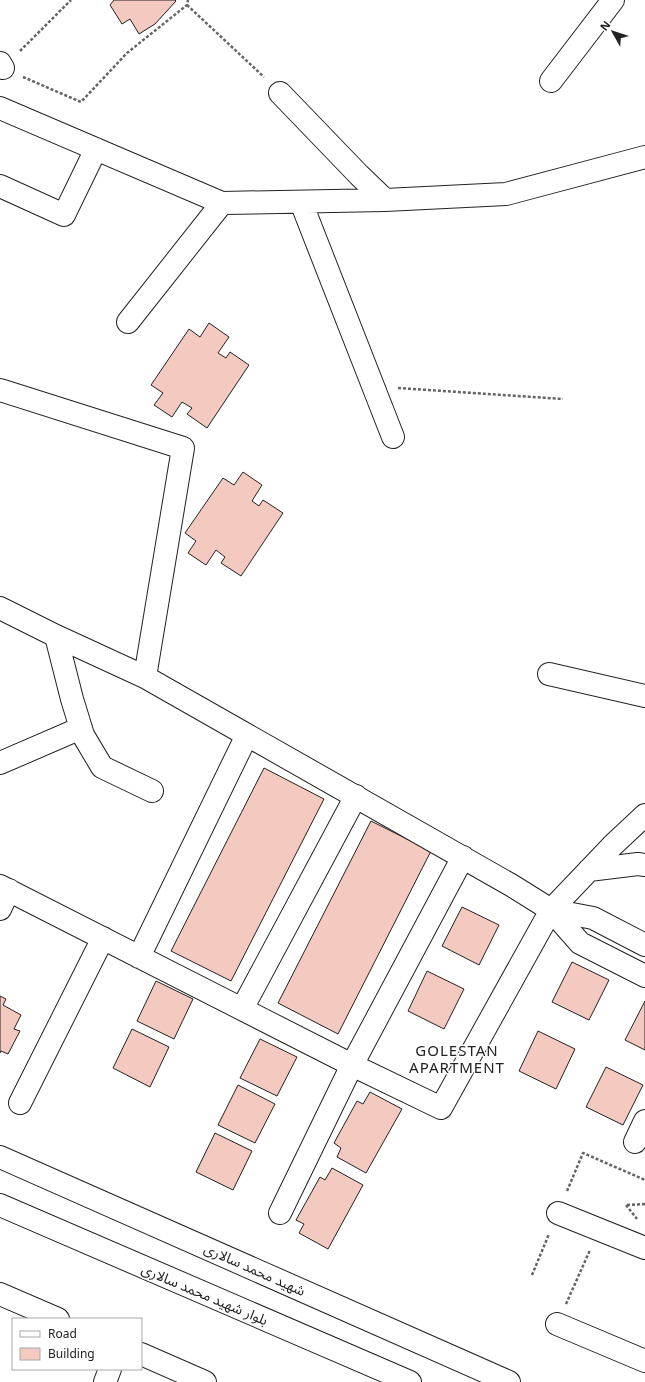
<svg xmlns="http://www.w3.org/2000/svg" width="645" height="1382" font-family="'Noto Sans','Noto Sans Arabic',sans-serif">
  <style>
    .building { fill: #f3c9c0; stroke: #222 }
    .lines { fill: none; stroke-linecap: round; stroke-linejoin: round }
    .minor-casing { stroke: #222; stroke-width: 24 }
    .major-casing { stroke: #222; stroke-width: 24 }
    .path { stroke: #646464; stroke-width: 2.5; stroke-dasharray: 3 2; stroke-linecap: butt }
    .minor { stroke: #fff; stroke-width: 22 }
    .major { stroke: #fff; stroke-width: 22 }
    .labels { text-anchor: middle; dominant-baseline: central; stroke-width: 3; stroke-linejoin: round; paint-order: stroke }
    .street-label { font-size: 14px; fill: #222; stroke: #fff }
    .neighbourhood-label { font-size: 15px; letter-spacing: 1px; fill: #222; stroke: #fff }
  </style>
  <rect width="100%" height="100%" fill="#fff"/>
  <path class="building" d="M114,0H175L176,1L155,24L139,34L130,19L122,24L110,5Z
    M209,323L229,337L218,353L226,358L230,352L249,365L207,428L187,414L192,408L182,402L172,417L154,405L163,393L151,385L189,329L200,337Z
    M243,472L262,485L252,501L259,506L263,500L283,513L241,576L221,563L225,557L216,550L206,565L188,553L196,541L185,533L223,478L234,485Z
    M264,768L324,799L231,981L171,951Z
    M371,821L431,851L338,1034L278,1003Z
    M462,907L499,925L479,965L442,946Z
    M572,962L609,980L589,1020L552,1002Z
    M427,971L464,989L444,1029L408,1011Z
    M156,981L193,999L174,1039L137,1021Z
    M0,996L6,999L3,1005L21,1015L14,1029L20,1031L8,1054L1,1051L0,1053Z
    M645,1001V1050L625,1040Z
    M132,1029L169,1047L150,1087L113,1068Z
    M538,1031L575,1049L556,1089L519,1071Z
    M260,1039L297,1057L277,1096L240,1078Z
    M606,1067L643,1085L623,1125L586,1107Z
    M238,1085L275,1104L255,1143L218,1125Z
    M370,1092L402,1109L366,1173L337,1157L341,1148L334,1143L357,1101L363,1104Z
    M215,1133L252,1151L233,1190L196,1172Z
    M332,1168L363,1185L328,1249L299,1233L304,1224L296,1220L320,1177L325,1180Z"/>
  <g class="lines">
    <defs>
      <path id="minor" d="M0,63L3,68
        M551,81L613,0
        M280,93L359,175L385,200
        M0,108L222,203L385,200L506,194L645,157
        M0,186L64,215L96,149
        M301,202L393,437
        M128,322L222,203
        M0,390L183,448L145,677
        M0,608L56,636L145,677L511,885L551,910L580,943L645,976
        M56,636L72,699L83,735L102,767L152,791
        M549,674L645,696
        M0,763L81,728
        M589,870L638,864L645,865
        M0,886L352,1065L441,1108L551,910L613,845L645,815
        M0,909L9,890
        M551,910L593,918L645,945
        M139,957L247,735
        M242,1009L356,796
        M20,1103L103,938
        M635,1142L645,1121
        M280,1213L352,1065L463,857
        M558,1213L645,1248
        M0,1294L58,1319
        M557,1324L645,1361
        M141,1354L205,1382
        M105,1382L110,1369"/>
      <path id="major" d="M0,1157L509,1382
        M0,1205L410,1382"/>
    </defs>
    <use href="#minor" class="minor-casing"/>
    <use href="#major" class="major-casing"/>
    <path class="path" d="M187,5L264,77
      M20,51L71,0
      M23,77L81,102L127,53L187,5L188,0
      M398,388L563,399
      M567,1191L583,1153L645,1180
      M626,1205L637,1219
      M627,1205L645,1204
      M532,1275L549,1234
      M566,1304L590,1250"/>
    <use href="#minor" class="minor"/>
    <use href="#major" class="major"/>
  </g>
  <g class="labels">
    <g class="street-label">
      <text transform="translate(255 1269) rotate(24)">شهید محمد سالاری</text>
      <text transform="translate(205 1294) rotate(23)">بلوار شهید محمد سالاری</text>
    </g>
    <g class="neighbourhood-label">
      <text x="457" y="1050">GOLESTAN<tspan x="457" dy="17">APARTMENT</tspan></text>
    </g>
  </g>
  <rect x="12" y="1318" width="130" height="52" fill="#ffffff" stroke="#a7a7a7"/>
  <rect x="20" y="1331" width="20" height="6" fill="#ffffff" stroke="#a7a7a7"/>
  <text x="48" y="1338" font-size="12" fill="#222222">Road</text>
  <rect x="20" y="1348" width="20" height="12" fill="#f3c9c0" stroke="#a7a7a7"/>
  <text x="48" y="1358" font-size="12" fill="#222222">Building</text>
  <g transform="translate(613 32) rotate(309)" stroke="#ffffff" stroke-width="3" paint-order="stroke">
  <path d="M0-3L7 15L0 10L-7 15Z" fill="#222222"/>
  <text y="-6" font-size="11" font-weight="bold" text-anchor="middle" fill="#222222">N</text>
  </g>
</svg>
